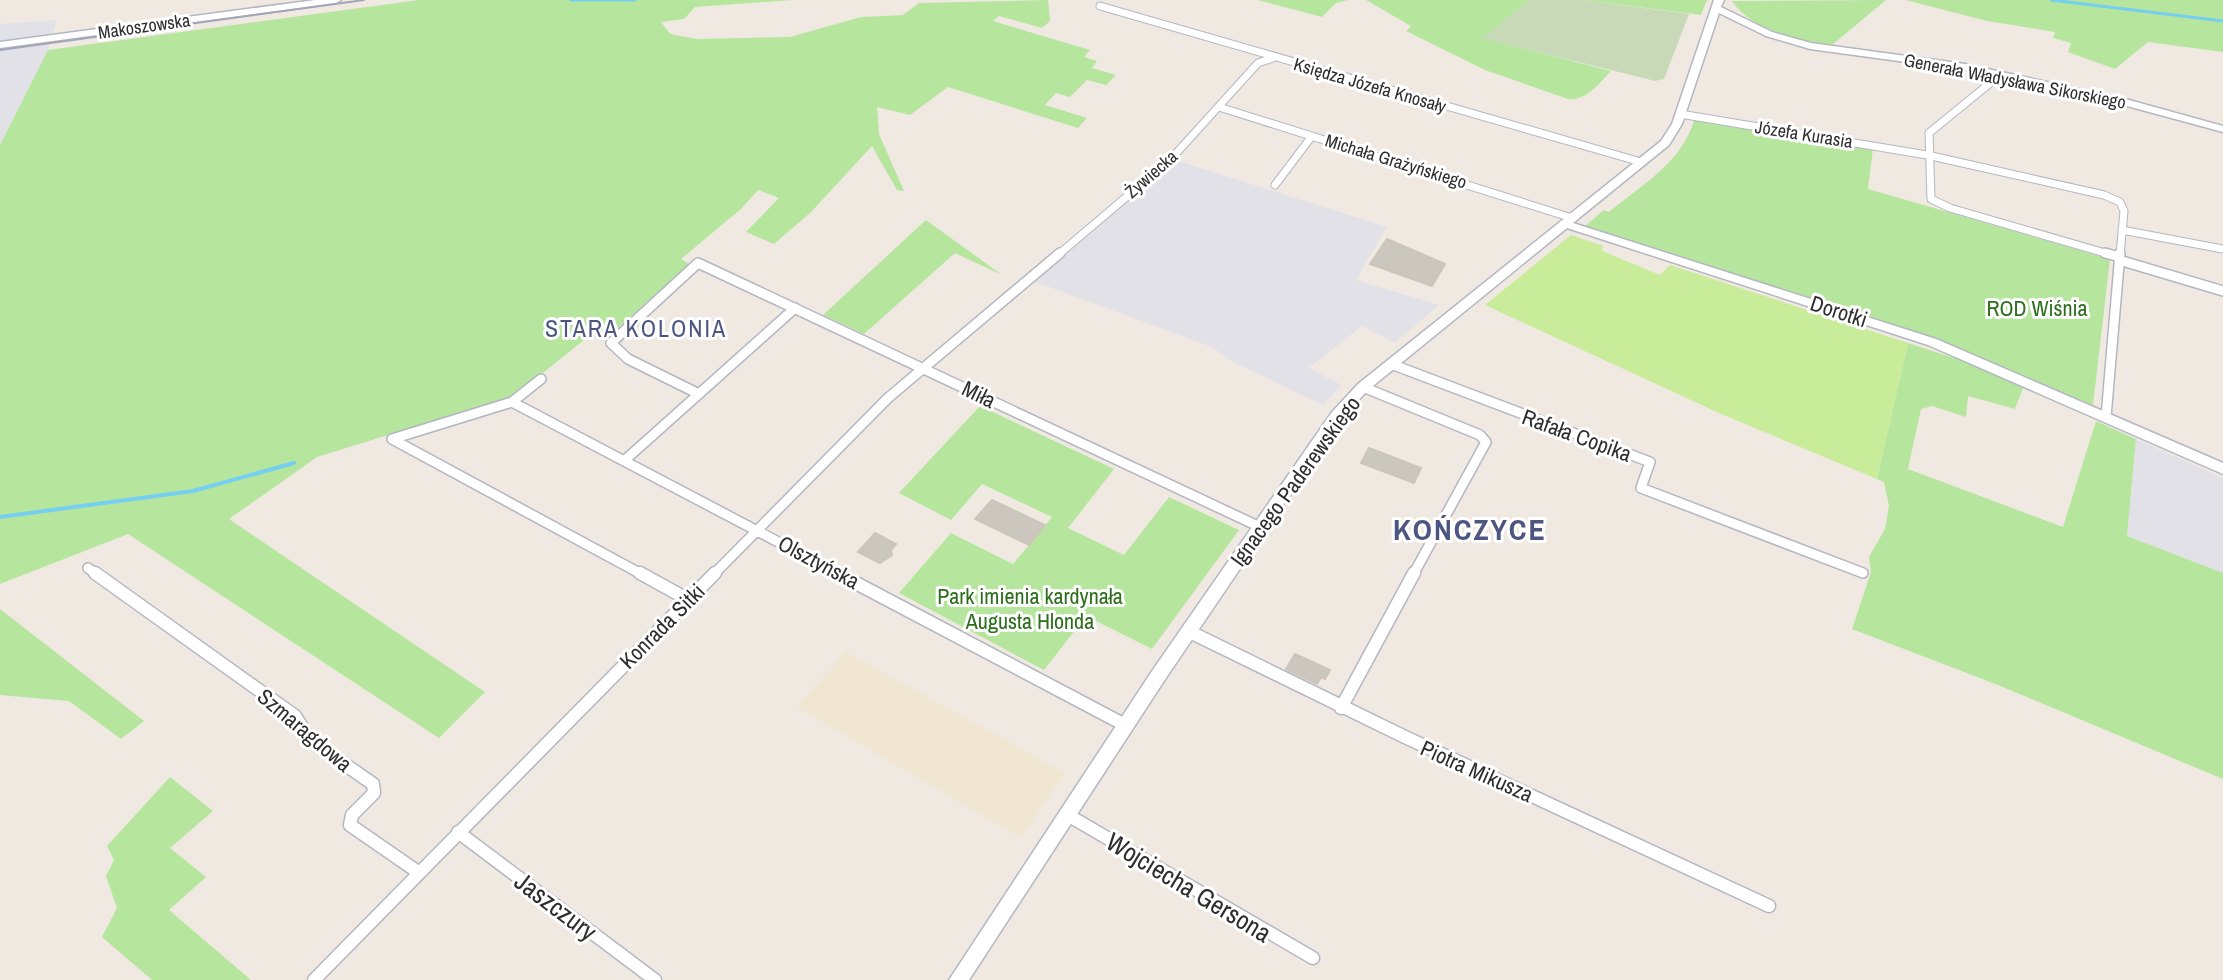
<svg xmlns="http://www.w3.org/2000/svg" width="2223" height="980" font-family="'Archivo Narrow',sans-serif">
  <style>
    .industrial { fill: #e3e1e8 }
    .education { fill: #f0e6d1 }
    .green { fill: #b6e59e }
    .cemetery { fill: #c8d9b8 }
    .pitch { fill: #c9ec9a }
    .lines { fill: none; stroke-linecap: round; stroke-linejoin: round }
    .stream-far1 { stroke: #75cff0; stroke-width: 3 }
    .stream { stroke: #75cff0; stroke-width: 4 }
    .building { fill: #cbc7bf; stroke: #cbc5ba; stroke-width: 2 }
    .street-far2-casing { stroke: #b4b7c1; stroke-width: 9 }
    .street-far1-casing { stroke: #b4b7c1; stroke-width: 12 }
    .street-casing { stroke: #b4b7c1; stroke-width: 15 }
    .secondary-casing { stroke: #b4b7c1; stroke-width: 3 }
    .street-far2 { stroke: #fff; stroke-width: 7 }
    .street-far1 { stroke: #fff; stroke-width: 9 }
    .street { stroke: #fff; stroke-width: 12 }
    .secondary { fill: #fff; fill-rule: evenodd }
    .tram { stroke: #a3a6b8; stroke-width: 2 }
    .labels { text-anchor: middle; dominant-baseline: central; stroke-width: 6; stroke-linejoin: round; paint-order: stroke }
    .far-street-label { font-size: 18px; fill: #2e2e2e; stroke: #fff }
    .park-label { font-size: 22px; fill: #2c6e1b; stroke: #fff }
    .street-label { font-size: 22px; fill: #2e2e2e; stroke: #fff }
    .neighbourhood-label { font-size: 24px; letter-spacing: 2px; fill: #4d5680; stroke: #fff }
    .near-street-label { font-size: 26px; fill: #2e2e2e; stroke: #fff }
    .district-label { font-size: 30px; font-weight: bold; letter-spacing: 2px; fill: #4d5680; stroke: #fff }
  </style>
  <rect width="100%" height="100%" fill="#efe9e1"/>
  <path class="industrial" d="M57,20L48,50L0,145V24Z
    M1175,160L1387,227L1356,280L1439,305L1395,343L1362,326L1309,368L1341,385L1323,405L1231,361L1212,347L1033,281Z
    M2136,439L2223,478V573L2127,536Z"/>
  <path class="education" d="M846,652L1065,773L1021,838L797,707Z"/>
  <path class="green" d="M419,0H793L695,7L684,19L661,22L670,34L697,39L790,37L861,17L903,15L919,3L1048,0L1050,21L1042,28L999,16L993,21L1090,50L1084,57L1097,61L1092,68L1116,75L1106,85L1087,80L1070,97L1056,93L1045,105L1087,118L1078,128L948,87L910,115L877,107L879,134L904,191L897,190L872,146L811,212L774,244L746,232L779,198L758,190L741,209L681,259L689,264L611,334L584,340L514,396L317,457L229,519L485,692L439,738L128,534L0,584V145L48,50Z
    M1258,0H1348L1336,3L1322,17Z
    M1366,0H1530L1483,38L1611,71C1599,83 1587,101 1568,99L1485,70L1406,31L1411,26Z
    M1583,0H1707L1701,15Z
    M1886,0L1832,45C1799,40 1752,31 1732,1Z
    M1906,0H2223V52L2148,42L2115,69L2068,52L2071,43L2053,38L2055,32L1987,21Z
    M1695,117L1873,148L1868,189L2110,259L2093,405L1911,330L1585,226L1604,210L1609,212C1643,184 1684,161 1695,117Z
    M926,220L1002,275L955,253L864,334L823,315Z
    M1908,343L1963,361L2023,388L2015,409L1968,396L1966,417L1932,406L1921,409L1908,469L2063,527L2096,421L2136,439L2127,536L2223,573V779L1998,685L1852,629L1871,572L1869,557L1885,529L1889,506L1884,482L1877,479Z
    M980,406L1114,469L1068,528L1124,555L1169,497L1239,530L1152,649L1086,616L1044,670L899,593L951,533L1013,564L1052,517L982,484L951,520L899,493Z
    M0,609L144,721L121,739L69,701L0,695Z
    M170,777L213,811L170,848L206,877L169,910L251,980H152L102,937L117,908L106,876L114,860L107,846Z"/>
  <path class="cemetery" d="M1530,0H1583L1689,14L1664,79L1655,81L1482,38Z"/>
  <path class="pitch" d="M1571,235L1603,246L1602,251L1660,275L1670,265L1908,343L1877,479L1719,413L1485,305Z"/>
  <g class="lines">
    <path class="stream-far1" d="M571,0H635
      M2051,0L2223,21"/>
    <path class="stream" d="M0,517L193,491L294,463"/>
  </g>
  <path class="building" d="M1387,239L1445,264L1432,286L1370,264Z
    M1369,448L1421,468L1414,483L1361,463Z
    M992,500L1045,525L1029,545L975,519Z
    M875,533L896,544L891,550L892,555L880,563L858,552Z
    M1295,654L1330,670L1325,679L1321,677L1317,684L1286,669Z"/>
  <g class="lines">
    <defs>
      <path id="street-far2" d="M1100,6L1641,162
        M2000,75L1929,133L1931,199L1950,208L2112,255
        M1219,107L1572,218
        M1680,114L1927,155L2104,195L2120,202L2124,211L2120,255
        M1275,185L1312,136
        M2122,230L2223,249
        M1058,255L1171,159L1258,63L1273,58"/>
      <path id="street-far1" d="M2105,253L2120,257
        M2119,260L2223,291
        M1391,364L1650,462L1641,488L1863,573
        M541,379L512,402L392,439L643,575
        M1363,387L1480,435L1486,442L1413,575
        M699,394L628,359L611,343L698,263L1260,527
        M512,402L841,575
        M2106,417L2120,253
        M625,460L795,308
        M88,568L98,575
        M713,575L888,398L1060,253"/>
      <path id="street" d="M95,573L295,716L310,740L373,784L374,793L352,815L350,825L418,872
        M640,573L689,600
        M837,573L1125,725
        M1188,631L1405,737L1769,906
        M1341,708L1414,573
        M1066,814L1313,958
        M458,832L655,980
        M314,980L715,573"/>
      <path id="secondary" d="M315,0H341L336,3L0,48V42Z
        M1714,0H1724L1721,7L1772,32L1811,43L1965,64L2129,100L2223,126V132L2127,106L1965,70L1810,49L1766,36L1719,13L1682,124L1669,145L1573,223L1936,339L2223,463V474L1928,345L1567,228L1368,390L1342,418L1164,681L969,980H949L1152,671L1332,412L1358,384L1661,141L1672,124Z"/>
    </defs>
    <use href="#street-far2" class="street-far2-casing"/>
    <use href="#street-far1" class="street-far1-casing"/>
    <use href="#street" class="street-casing"/>
    <use href="#secondary" class="secondary-casing"/>
    <use href="#street-far2" class="street-far2"/>
    <use href="#street-far1" class="street-far1"/>
    <use href="#street" class="street"/>
    <use href="#secondary" class="secondary"/>
    <path class="tram" d="M0,50L364,0"/>
  </g>
  <g class="labels">
    <g class="far-street-label">
      <text transform="translate(144 26) rotate(-8)">Makoszowska</text>
      <text transform="translate(2015 81) rotate(11)">Generała Władysława Sikorskiego</text>
      <text transform="translate(1370 85) rotate(16)">Księdza Józefa Knosały</text>
      <text transform="translate(1804 134) rotate(9)">Józefa Kurasia</text>
      <text transform="translate(1396 161) rotate(17)">Michała Grażyńskiego</text>
      <text transform="translate(1151 174) rotate(-41)">Żywiecka</text>
    </g>
    <g class="park-label">
      <text x="2037" y="308">ROD Wiśnia</text>
      <text x="1030" y="596">Park imienia kardynała<tspan x="1030" dy="25">Augusta Hlonda</tspan></text>
    </g>
    <g class="street-label">
      <text transform="translate(1839 311) rotate(18)">Dorotki</text>
      <text transform="translate(979 394) rotate(26)">Miła</text>
      <text transform="translate(1577 435) rotate(20)">Rafała Copika</text>
      <text transform="translate(1295 481) rotate(-54)">Ignacego Paderewskiego</text>
      <text transform="translate(819 562) rotate(28)">Olsztyńska</text>
      <text transform="translate(662 626) rotate(-45)">Konrada Sitki</text>
      <text transform="translate(305 730) rotate(40)">Szmaragdowa</text>
      <text transform="translate(1477 771) rotate(24)">Piotra Mikusza</text>
    </g>
    <g class="neighbourhood-label">
      <text x="636" y="328">STARA KOLONIA</text>
    </g>
    <g class="near-street-label">
      <text transform="translate(1189 887) rotate(31)">Wojciecha Gersona</text>
      <text transform="translate(556 906) rotate(37)">Jaszczury</text>
    </g>
    <g class="district-label">
      <text x="1470" y="529">KOŃCZYCE</text>
    </g>
  </g>
</svg>
